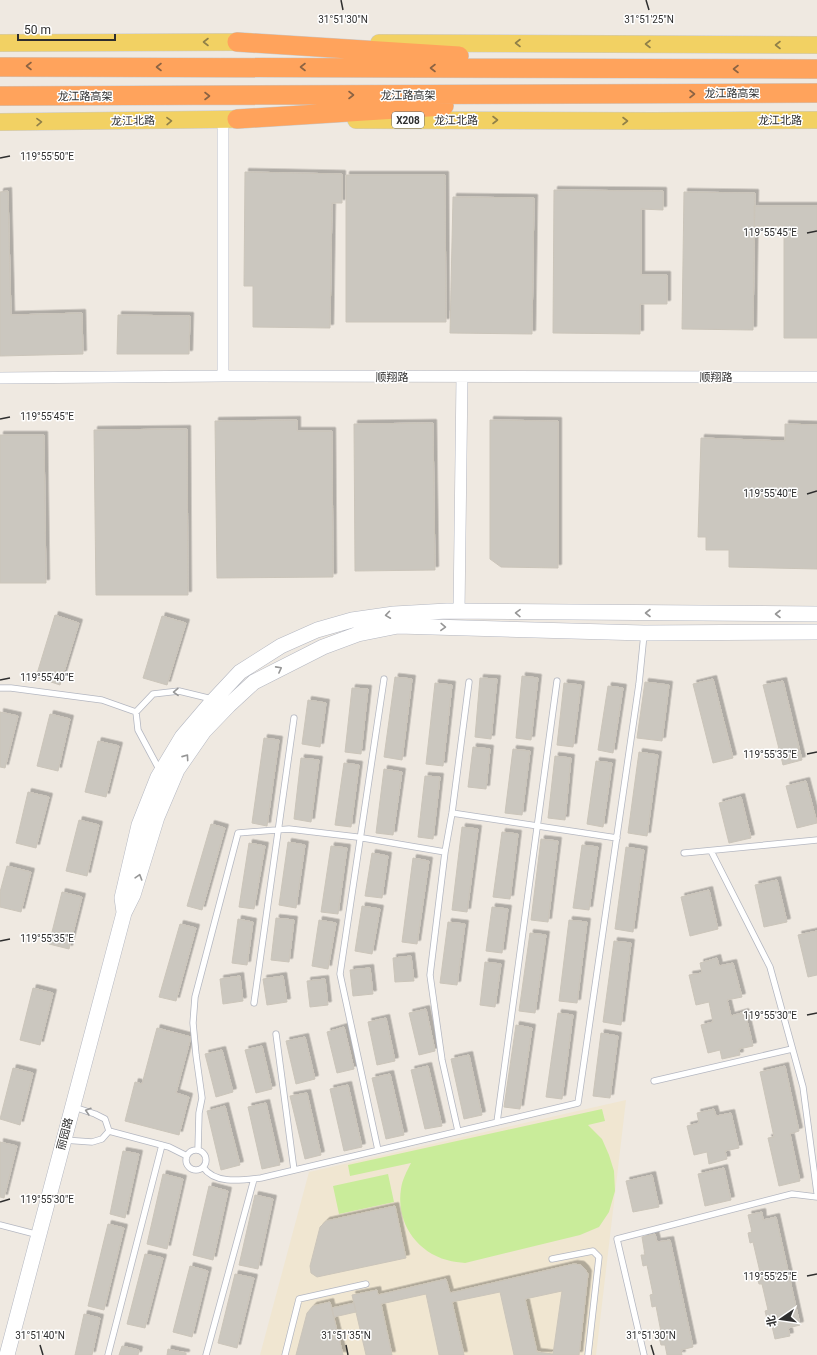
<svg xmlns="http://www.w3.org/2000/svg" width="817" height="1355" font-family="Roboto,'Noto Sans SC',sans-serif">
  <style>
    .education { fill: #f0e6d1 }
    .pitch { fill: #c9ec9a }
    .building { fill: #cbc7bf; stroke: #cbc5ba; fill-rule: evenodd; filter: url(#shadow) }
    .lines { fill: none; stroke-linecap: round; stroke-linejoin: round }
    .lane-casing { stroke: #b4b7c1; stroke-width: 7 }
    .street-casing { stroke: #b4b7c1; stroke-width: 12 }
    .secondary-casing { stroke: #b4b7c1; stroke-width: 16 }
    .primary-casing { stroke: #c9c9c9; stroke-width: 18 }
    .highway-casing { stroke: #c9c9c9; stroke-width: 20 }
    .lane { stroke: #fff; stroke-width: 5.5 }
    .street { stroke: #fff; stroke-width: 11 }
    .secondary { stroke: #fff; stroke-width: 15 }
    .primary { stroke: #f2d163; stroke-width: 17 }
    .highway { stroke: #ffa35c; stroke-width: 19 }
    .oneway { stroke: #908048 }
    .oneway2 { stroke: #8c6343 }
    .oneway3 { stroke: #969696 }
    .ticks { fill: none; stroke: #2e2e2e; stroke-width: 1.5 }
    .labels { text-anchor: middle; dominant-baseline: central; stroke-width: 3; stroke-linejoin: round; paint-order: stroke }
    .shield { fill: #fff; stroke: #6d6d6d; stroke-width: 1 }
    .shield-label { font-size: 10px; font-weight: bold; fill: #2e2e2e }
    .street-label { font-size: 11px; fill: #2e2e2e; stroke: #fff }
    .ticks-label { font-size: 10px; text-anchor: middle; fill: #2e2e2e; stroke: #fff; stroke-width: 3; stroke-linejoin: round; paint-order: stroke }
  </style>
  <defs>
    <filter id="shadow"><feDropShadow dx="3.5" dy="-3.5" stdDeviation="0" flood-color="#0004"/></filter>
  </defs>
  <rect width="100%" height="100%" fill="#efe9e1"/>
  <path class="education" d="M626,1100L596,1355H260L309,1172Z"/>
  <path class="pitch" d="M602,1109L605,1121L588,1125L602,1139L609,1155L614,1171L615,1191L609,1212L599,1227L580,1235L465,1263C460,1262 453,1262 447,1260C415,1251 396,1221 401,1189C402,1180 407,1171 411,1163L350,1176L348,1165Z
    M388,1174L394,1202L339,1214L333,1186Z"/>
  <path class="building" d="M245,172L342,174V203H332L330,328L253,327V286H244Z
    M346,175H445L446,322H346Z
    M554,190L663,191V210L641,209V275H667V304H640V334L553,333Z
    M8,191L11,315L82,313L83,354L0,356V192Z
    M684,192L755,193L753,330L682,329Z
    M453,197L534,198L532,334L450,333Z
    M754,206H817V338H784V226H754Z
    M118,315L190,316L189,354H117Z
    M297,420V431H332L333,577L217,578L215,421Z
    M490,420L558,421V568L501,567L490,559Z
    M433,423L435,570L355,571L354,424Z
    M785,424L817,425V569L729,567V550H706V537H698L701,438L785,441Z
    M187,429L188,595H96L94,430Z
    M0,435H44L46,583H0Z
    M55,615L79,623L60,685L36,677Z
    M162,616L186,623L167,685L143,678Z
    M522,676L538,678L531,740L516,738Z
    M395,677L412,679L402,760L384,757Z
    M480,678L497,679L491,739L475,737Z
    M713,679L733,758L713,763L693,684Z
    M783,681L802,760L783,765L763,685Z
    M645,682L669,685L662,741L637,738Z
    M435,683L452,685L443,766L426,764Z
    M564,683L581,685L573,747L557,745Z
    M608,686L623,688L613,753L598,750Z
    M352,688L368,689L361,754L345,752Z
    M308,700L326,703L320,747L302,744Z
    M0,712L18,716L5,768L0,767Z
    M50,714L70,719L58,771L37,766Z
    M264,738L279,740L267,826L252,823Z
    M98,741L119,746L106,797L85,792Z
    M473,747L490,749L486,789L468,787Z
    M513,749L530,751L522,815L505,813Z
    M639,752L658,755L647,836L628,833Z
    M555,756L571,758L565,820L548,818Z
    M301,758L319,760L311,822L294,819Z
    M596,761L612,763L603,827L587,824Z
    M344,763L359,765L351,827L335,825Z
    M384,769L402,772L393,835L376,833Z
    M425,776L440,777L433,839L418,837Z
    M806,781L817,823L797,828L786,786Z
    M28,792L49,797L36,848L16,843Z
    M741,797L751,838L729,843L719,803Z
    M79,820L99,825L87,876L66,871Z
    M211,824L225,828L202,910L187,906Z
    M462,827L478,829L467,912L452,910Z
    M502,832L518,834L510,899L493,897Z
    M541,839L558,841L548,922L531,920Z
    M288,842L305,845L296,908L279,905Z
    M249,843L265,846L254,909L239,907Z
    M582,845L598,847L589,910L573,908Z
    M331,846L347,848L338,914L321,912Z
    M626,847L644,850L633,932L615,929Z
    M372,853L388,856L382,898L365,896Z
    M413,858L429,861L417,944L402,942Z
    M7,866L31,872L21,912L0,907V892Z
    M777,880L787,922L764,927L755,885Z
    M709,890L718,929L690,936L681,897Z
    M62,892L82,897L69,949L49,944Z
    M362,906L380,909L372,954L355,951Z
    M492,907L508,909L502,953L486,951Z
    M276,918L294,920L289,962L271,960Z
    M238,919L253,922L247,965L232,963Z
    M319,920L336,923L328,969L312,966Z
    M569,920L587,922L577,1003L559,1001Z
    M448,922L465,924L457,985L440,983Z
    M180,924L196,928L176,1001L159,997Z
    M817,931V975L808,977L798,935Z
    M530,933L546,935L535,1013L519,1011Z
    M614,941L631,943L621,1025L603,1022Z
    M411,956L414,981L395,982L393,958Z
    M717,958L719,966L733,963L742,997L727,1000L731,1016L745,1012L753,1046L739,1049L740,1055L722,1059L720,1050L708,1053L701,1025L713,1022L709,1002L696,1005L689,975L702,973L700,963Z
    M485,962L501,964L495,1007L480,1005Z
    M370,968L373,994L353,996L350,970Z
    M240,976L243,1001L223,1004L220,979Z
    M283,976L287,1002L267,1005L263,979Z
    M325,979L328,1005L310,1007L307,981Z
    M33,988L53,993L40,1045L20,1040Z
    M426,1009L435,1051L419,1055L409,1013Z
    M558,1013L573,1015L562,1099L546,1097Z
    M386,1018L395,1061L377,1065L368,1022Z
    M516,1025L532,1028L520,1109L504,1107Z
    M344,1027L354,1069L337,1073L327,1032Z
    M157,1028L191,1037L176,1093L189,1097L179,1135L125,1121L135,1082L142,1084Z
    M601,1033L618,1036L610,1098L593,1096Z
    M305,1037L315,1079L296,1084L286,1041Z
    M262,1046L272,1089L256,1093L245,1050Z
    M222,1050L233,1092L216,1097L205,1054Z
    M469,1055L482,1115L464,1119L451,1059Z
    M428,1066L442,1126L425,1129L411,1070Z
    M785,1066L799,1131L790,1134L800,1181L779,1186L768,1138L774,1137L760,1072Z
    M13,1068L33,1073L20,1125L0,1119Z
    M390,1074L404,1135L386,1139L372,1078Z
    M348,1085L362,1147L344,1151L330,1089Z
    M307,1093L321,1155L305,1159L290,1096Z
    M266,1103L280,1165L262,1169L248,1107Z
    M225,1106L240,1165L221,1170L207,1111Z
    M714,1109L716,1116L731,1113L739,1148L725,1151L727,1159L709,1164L707,1152L694,1155L687,1126L699,1123L697,1113Z
    M0,1142L17,1146L4,1198L0,1197Z
    M123,1151L139,1154L125,1218L110,1214Z
    M724,1168L731,1200L705,1206L698,1174Z
    M163,1174L183,1179L167,1249L147,1244Z
    M652,1175L659,1207L633,1212L626,1181Z
    M209,1186L228,1191L213,1260L193,1255Z
    M255,1195L273,1199L258,1269L239,1265Z
    M395,1206L406,1258L317,1277L311,1273L310,1266L320,1227L326,1221Z
    M762,1212L763,1220L776,1217L800,1325L788,1328L790,1336L775,1339L771,1322L768,1323L765,1311L768,1310L762,1284H759L756,1273L760,1272L753,1242L750,1243L748,1233L752,1232L748,1215Z
    M108,1224L124,1228L104,1310L88,1306Z
    M655,1234L657,1242L670,1240L693,1347L681,1350L682,1355H667L665,1345H661L658,1333L661,1332L656,1306L652,1307L650,1295L653,1294L647,1265L643,1266L641,1255H645L642,1237Z
    M145,1254L163,1258L145,1328L127,1324Z
    M574,1264L581,1265L585,1269L588,1274L579,1355H514L500,1292L452,1302L464,1355H439L426,1294L381,1304L392,1355H366L352,1295L377,1290L378,1295L446,1279L450,1293ZM562,1291L553,1354L537,1352L525,1299Z
    M190,1266L208,1271L192,1337L173,1332Z
    M235,1274L254,1278L237,1348L218,1343Z
    M330,1302L343,1355H296L307,1313L313,1306Z
    M354,1303L356,1312L334,1317L332,1308Z
    M84,1314L100,1318L92,1355H75Z
    M122,1346L139,1350L138,1355H119Z
    M168,1349L186,1353V1355H167Z"/>
  <g class="lines">
    <defs>
      <path id="lane" d="M0,688H11L102,700L136,712
        M160,771L138,730L136,712L153,694L179,691L212,699
        M452,813L617,838
        M711,851L770,967L803,1087L817,1193
        M684,853L817,840
        M254,1003L294,718
        M276,1034L294,1170
        M654,1081L792,1049
        M497,1122L557,681
        M109,1131L169,1147L187,1156
        M458,1131L442,1060L430,975L445,852L452,813L469,682
        M64,1140L92,1142L102,1139L109,1131L105,1119L95,1114L74,1107
        M198,1150L199,1113L202,1098L196,1055L193,1023L195,997L238,833L289,829L357,837L445,852
        M378,1150L340,974L384,679
        M186 1160a10 10 0 1 1 20 0a10 10 0 1 1-20 0Z
        M203,1167C215,1185 243,1180 261,1178L578,1103L639,684L644,634
        M0,1225L39,1235
        M552,1259L593,1251L599,1257L588,1355
        M108,1355L162,1145
        M206,1355L254,1179
        M285,1355L299,1299L366,1284
        M644,1355L617,1239L792,1194L817,1197"/>
      <path id="street" d="M223,376V120
        M0,378L223,376L817,377
        M459,612L462,377"/>
      <path id="secondary" d="M124,912L122,898L139,825L158,777L182,737L211,703L240,672L281,646L317,630L352,620L394,614L447,611L817,614
        M7,1355L124,913L133,895L157,817L177,770L204,731L229,705L254,682L323,647L358,634L398,626L644,633L817,632"/>
      <path id="primary" d="M0,43L251,42
        M379,43L817,45
        M356,120L654,121L817,120
        M0,122L250,119"/>
      <path id="highway" d="M237,42L459,56
        M0,67L817,69
        M0,96L817,93
        M237,119L444,106"/>
    </defs>
    <use href="#lane" class="lane-casing"/>
    <use href="#street" class="street-casing"/>
    <use href="#secondary" class="secondary-casing"/>
    <use href="#primary" class="primary-casing"/>
    <use href="#highway" class="highway-casing"/>
    <use href="#lane" class="lane"/>
    <use href="#street" class="street"/>
    <use href="#secondary" class="secondary"/>
    <use href="#primary" class="primary"/>
    <use href="#highway" class="highway"/>
  </g>
  <defs><path id="oneway-chevron" d="M-2-3.5L2.5 0L-2 3.5" fill="none" stroke-width="1.6" stroke-linecap="round" stroke-linejoin="round"/></defs>
  <g class="oneway">
    <use href="#oneway-chevron" transform="translate(206 42) rotate(180)"/>
    <use href="#oneway-chevron" transform="translate(518 43) rotate(-180)"/>
    <use href="#oneway-chevron" transform="translate(648 44) rotate(-180)"/>
    <use href="#oneway-chevron" transform="translate(778 45) rotate(-180)"/>
    <use href="#oneway-chevron" transform="translate(495 120)"/>
    <use href="#oneway-chevron" transform="translate(169 121) rotate(-1)"/>
    <use href="#oneway-chevron" transform="translate(625 121)"/>
    <use href="#oneway-chevron" transform="translate(39 122) rotate(-1)"/>
  </g>
  <g class="oneway2">
    <use href="#oneway-chevron" transform="translate(29 66) rotate(180)"/>
    <use href="#oneway-chevron" transform="translate(159 67) rotate(-180)"/>
    <use href="#oneway-chevron" transform="translate(303 67) rotate(-180)"/>
    <use href="#oneway-chevron" transform="translate(433 68) rotate(-180)"/>
    <use href="#oneway-chevron" transform="translate(736 69) rotate(180)"/>
    <use href="#oneway-chevron" transform="translate(692 94)"/>
    <use href="#oneway-chevron" transform="translate(351 95)"/>
    <use href="#oneway-chevron" transform="translate(207 96)"/>
  </g>
  <g class="oneway3">
    <use href="#oneway-chevron" transform="translate(518 613) rotate(-179)"/>
    <use href="#oneway-chevron" transform="translate(648 613) rotate(-180)"/>
    <use href="#oneway-chevron" transform="translate(778 614) rotate(-180)"/>
    <use href="#oneway-chevron" transform="translate(388 615) rotate(172)"/>
    <use href="#oneway-chevron" transform="translate(443 627) rotate(2)"/>
    <use href="#oneway-chevron" transform="translate(279 669) rotate(-28)"/>
    <use href="#oneway-chevron" transform="translate(176 692) rotate(179)"/>
    <use href="#oneway-chevron" transform="translate(186 757) rotate(-55)"/>
    <use href="#oneway-chevron" transform="translate(139 877) rotate(-73)"/>
    <use href="#oneway-chevron" transform="translate(88 1111) rotate(-163)"/>
  </g>
  <path class="ticks" d="M341,0L343,10M646,0L649,10M0,158L10,156M807,233L817,231M0,419L10,417M807,494L817,491M0,680L10,678M807,754L817,752M0,941L10,939M807,1015L817,1013M0,1202L10,1199M807,1276L817,1274M40,1345L43,1355M346,1345L348,1355M651,1345L654,1355"/>
  <g class="labels">
    <rect class="shield" x="392" y="112" width="32" height="16" rx="3"/>
    <g class="shield-label">
      <text x="408" y="120">X208</text>
    </g>
    <g class="street-label">
      <text x="732" y="93">龙江路高架</text>
      <text x="408" y="95">龙江路高架</text>
      <text x="85" y="96">龙江路高架</text>
      <text x="456" y="120">龙江北路</text>
      <text x="780" y="120">龙江北路</text>
      <text transform="translate(133 121) rotate(-1)">龙江北路</text>
      <text x="392" y="377">顺翔路</text>
      <text x="716" y="377">顺翔路</text>
      <text transform="translate(65 1134) rotate(-75)">丽园路</text>
    </g>
  </g>
  <g class="ticks-label">
    <text x="343" y="23">31°51'30"N</text>
    <text x="649" y="23">31°51'25"N</text>
    <text x="47" y="160">119°55'50"E</text>
    <text x="770" y="236">119°55'45"E</text>
    <text x="47" y="420">119°55'45"E</text>
    <text x="770" y="497">119°55'40"E</text>
    <text x="47" y="681">119°55'40"E</text>
    <text x="770" y="758">119°55'35"E</text>
    <text x="47" y="942">119°55'35"E</text>
    <text x="770" y="1019">119°55'30"E</text>
    <text x="47" y="1203">119°55'30"E</text>
    <text x="770" y="1280">119°55'25"E</text>
    <text x="40" y="1339">31°51'40"N</text>
    <text x="346" y="1339">31°51'35"N</text>
    <text x="651" y="1339">31°51'30"N</text>
  </g>
  <g transform="translate(781 1319) rotate(257)" stroke="#ffffff" stroke-width="3" paint-order="stroke">
  <path d="M0-3L7 15L0 10L-7 15Z" fill="#2e2e2e"/>
  <text y="-6" font-size="11" font-weight="bold" text-anchor="middle" fill="#2e2e2e">北</text>
  </g>
  <path d="M18 34v6h97v-6" fill="none" stroke="#2e2e2e" stroke-width="2"/>
  <text x="24" y="34" font-size="12" fill="#2e2e2e" stroke="#ffffff" stroke-width="3" paint-order="stroke">50 m</text>
</svg>
